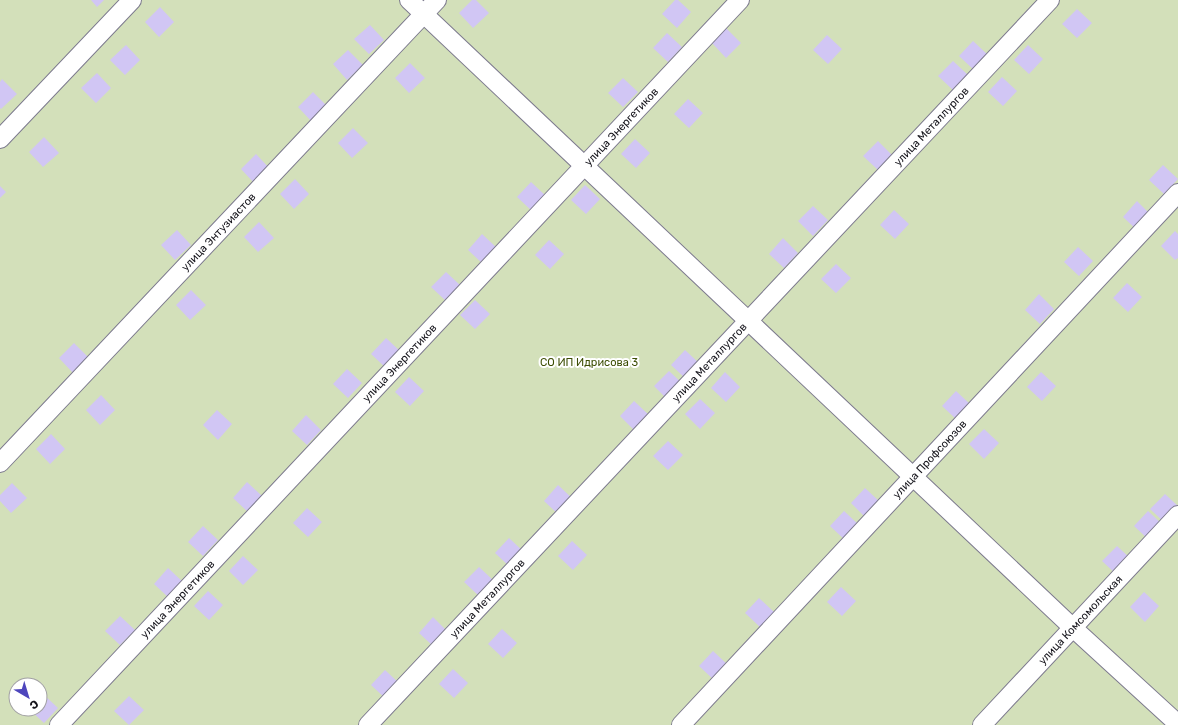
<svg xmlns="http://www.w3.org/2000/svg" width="1178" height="725" font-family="Rubik,sans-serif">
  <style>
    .green { fill: #d3e0ba; fill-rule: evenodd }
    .building { fill: #d1c6f4 }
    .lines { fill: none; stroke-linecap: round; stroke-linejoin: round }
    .minor-casing { stroke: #7d7a8e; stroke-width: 20 }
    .minor { stroke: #fff; stroke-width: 18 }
    .labels { text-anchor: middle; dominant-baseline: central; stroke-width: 4; stroke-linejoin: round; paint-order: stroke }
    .street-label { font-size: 11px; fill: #16151c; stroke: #fff }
    .park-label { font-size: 11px; fill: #3c4d03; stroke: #fff }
  </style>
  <rect width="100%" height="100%" fill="#fbfbfb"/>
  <path class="green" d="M0,0H1178V725H0ZM16,685H40V709H16Z"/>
  <path class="building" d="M91,0H104L97,7Z
    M472,0H476L489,13L473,28L459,13Z
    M675,0H678L691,12L677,28L662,14Z
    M160,7L174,22L159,37L145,22Z
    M1077,9L1092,23L1077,38L1062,24Z
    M370,25L384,40L369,54L354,39Z
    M726,28L741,43L726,58L712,43Z
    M667,33L682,47L668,62L653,48Z
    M827,35L842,49L828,64L813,50Z
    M973,41L988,55L974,70L959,56Z
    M126,45L140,60L125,75L110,60Z
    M1028,45L1043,59L1029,74L1014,60Z
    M348,50L363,65L347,80L333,64Z
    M953,61L968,75L953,90L938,76Z
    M410,63L425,78L409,93L395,78Z
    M97,73L111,88L96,103L81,88Z
    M1002,77L1017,91L1003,106L988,92Z
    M623,78L638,92L623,107L608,93Z
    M2,79L17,94L1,109L0,108V82Z
    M313,92L328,107L312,122L298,107Z
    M688,99L703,113L689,128L674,114Z
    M353,128L368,143L352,158L338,143Z
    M44,137L59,153L43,167L29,152Z
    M635,139L650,153L636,168L621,154Z
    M878,141L892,155L878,170L863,156Z
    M256,154L270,169L255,184L241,169Z
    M1163,165L1178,179L1164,194L1149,180Z
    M295,179L309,194L294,209L280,194Z
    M531,182L546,196L532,211L517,197Z
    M585,185L600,199L586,214L571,200Z
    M0,186L6,192L0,198Z
    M1137,201L1152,216L1138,231L1123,217Z
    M813,206L828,220L813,236L798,221Z
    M894,210L909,224L895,239L880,225Z
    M259,222L274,238L258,252L244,237Z
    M177,230L191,245L175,260L161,245Z
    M1175,231L1178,234V258L1175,260L1161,246Z
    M482,234L497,248L483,264L468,250Z
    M783,238L798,253L784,268L769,254Z
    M549,240L564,254L550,269L535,255Z
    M1078,247L1093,261L1079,276L1064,262Z
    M836,264L851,278L836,293L821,279Z
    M446,272L460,285L446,301L431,287Z
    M1127,283L1142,297L1128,312L1113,298Z
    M191,290L206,305L190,320L176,305Z
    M1039,294L1054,309L1040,324L1025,310Z
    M475,300L490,314L475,329L460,315Z
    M386,338L401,352L386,368L371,354Z
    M74,343L89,358L73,373L59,358Z
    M685,350L700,364L686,379L671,365Z
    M347,369L362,383L348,398L333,384Z
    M669,371L684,385L669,401L654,386Z
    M725,372L740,387L726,402L711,388Z
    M1041,372L1056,386L1042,401L1027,387Z
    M409,377L424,391L410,406L395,392Z
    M956,391L971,405L957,420L942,406Z
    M101,395L115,410L100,425L86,410Z
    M700,399L715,413L700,429L685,414Z
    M634,401L649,415L634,430L620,416Z
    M217,410L232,424L218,440L203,425Z
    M306,415L321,430L307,445L292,431Z
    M984,429L999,443L984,459L969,444Z
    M51,434L65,449L50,464L36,449Z
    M668,441L683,455L668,470L653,456Z
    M247,482L262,496L248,512L233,498Z
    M12,483L27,498L11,513L0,501V495Z
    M558,485L573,499L559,515L544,501Z
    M865,488L880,502L866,518L851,503Z
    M1165,494L1178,506V510L1165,523L1150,509Z
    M307,508L322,522L308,537L293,523Z
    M844,511L859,525L845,540L830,526Z
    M1148,511L1163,525L1149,540L1134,526Z
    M203,526L218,540L203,556L188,542Z
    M509,538L524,552L510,567L495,553Z
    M572,541L587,555L573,570L558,556Z
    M1117,546L1131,559L1117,575L1102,561Z
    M243,556L258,570L243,585L229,571Z
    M479,567L494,581L479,596L464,582Z
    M168,568L183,582L169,598L154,584Z
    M841,587L856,601L842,616L827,602Z
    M208,591L223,605L209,620L194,606Z
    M1144,592L1159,606L1145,622L1130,607Z
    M759,598L774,612L760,627L745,613Z
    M120,616L135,630L120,645L105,631Z
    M433,617L448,632L434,647L419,633Z
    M502,629L517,643L503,658L488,644Z
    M713,651L728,665L714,680L699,666Z
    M453,669L468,683L454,698L439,684Z
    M385,670L400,684L386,699L371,685Z
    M43,694L58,708L44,723L29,709H40V697Z
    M129,696L144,710L129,725L114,711Z"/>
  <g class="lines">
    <defs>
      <g id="minor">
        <path d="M409,0L1072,627L1178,724"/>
        <path d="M0,139L132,0"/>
        <path id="s1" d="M0,463L437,0"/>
        <path id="s2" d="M59,725L740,0"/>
        <path id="s3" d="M368,725L1050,0"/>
        <path id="s4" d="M681,725L1178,193"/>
        <path id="s5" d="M982,725L1178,515"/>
      </g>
    </defs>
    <use href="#minor" class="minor-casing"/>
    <use href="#minor" class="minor"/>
  </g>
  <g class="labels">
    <g class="street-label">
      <text stroke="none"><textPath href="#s2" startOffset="821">улица Энергетиков</textPath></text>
      <text stroke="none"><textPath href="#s3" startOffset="822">улица Металлургов</textPath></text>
      <text stroke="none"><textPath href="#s1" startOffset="318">улица Энтузиастов</textPath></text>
      <text stroke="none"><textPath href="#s2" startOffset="497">улица Энергетиков</textPath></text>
      <text stroke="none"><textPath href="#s3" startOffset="498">улица Металлургов</textPath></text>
      <text stroke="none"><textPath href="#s4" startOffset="364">улица Профсоюзов</textPath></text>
      <text stroke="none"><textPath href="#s2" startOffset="173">улица Энергетиков</textPath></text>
      <text stroke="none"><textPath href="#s3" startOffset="174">улица Металлургов</textPath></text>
      <text stroke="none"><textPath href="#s5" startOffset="144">улица Комсомольская</textPath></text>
    </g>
    <g class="park-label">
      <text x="589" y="362">СО ИП Идрисова 3</text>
    </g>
  </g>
  <g transform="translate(28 697) rotate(142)"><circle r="19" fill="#ffffff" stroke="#a2a1a4"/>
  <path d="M0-3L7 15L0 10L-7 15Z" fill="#4e46bd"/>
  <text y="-6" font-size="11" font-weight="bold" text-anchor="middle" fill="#16151c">С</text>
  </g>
</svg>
